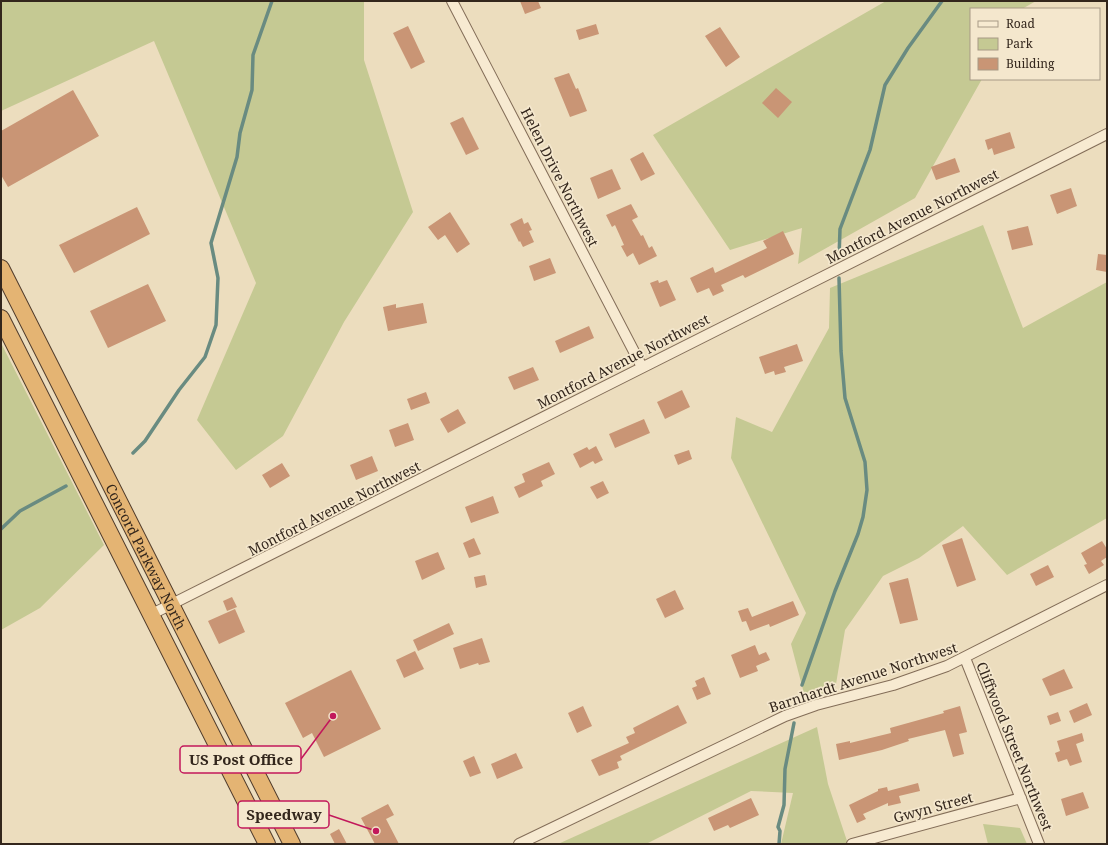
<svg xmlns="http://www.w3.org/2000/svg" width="1108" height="845" font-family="'Noto Serif',serif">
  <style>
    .green { fill: #c5c993 }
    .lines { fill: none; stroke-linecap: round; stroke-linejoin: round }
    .stream { stroke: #698b81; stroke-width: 3.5 }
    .building { fill: #c99575 }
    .minor-casing { stroke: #836d58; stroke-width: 12 }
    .trunk-casing { stroke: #513c2c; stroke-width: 18 }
    .minor { stroke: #f7ead1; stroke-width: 10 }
    .trunk { stroke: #e4b473; stroke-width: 16 }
    .labels { text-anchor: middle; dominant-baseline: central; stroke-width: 3.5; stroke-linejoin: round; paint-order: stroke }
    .street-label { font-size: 14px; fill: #33261c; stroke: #f4e7cd }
    .leader { fill: none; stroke: #c2185b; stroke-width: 1.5 }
    .callout-dot { fill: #c2185b; stroke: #f4e7cd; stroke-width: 1.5 }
    .callout { fill: #f4e7cd; stroke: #c2185b; stroke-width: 1.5 }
    .callout-label { font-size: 15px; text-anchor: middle; font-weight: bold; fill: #33261c }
  </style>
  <rect width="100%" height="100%" fill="#ecddbe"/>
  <path class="green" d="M1,1H364V60L413,212L344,322L283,436L236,470L197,420L256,283L154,41L1,111Z
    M886,1H1036L1022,9H971V79H982L915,198L798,264L802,228L730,250L653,135Z
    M983,225L1023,328L1107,282V518L1007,575L963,526L919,558L883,576L845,630L835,690L806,701L791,644L806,613L731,458L736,417L772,432L829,328L830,288Z
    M1,343L104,545L40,608L1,630Z
    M817,727L828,784L848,844H781L793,793L751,791L646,844H558Z
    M983,824L1020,828L1027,844H988Z"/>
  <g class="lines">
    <path class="stream" d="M839,258L840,229L870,150L885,85L908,48L942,1
      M133,453L145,441L179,390L205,357L216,325L218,278L211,243L237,157L240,133L252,90L253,55L272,1
      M1,529L20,511L66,486
      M802,685L835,591L858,534L863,517L867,490L865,462L845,398L841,351L839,278
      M779,844L780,831L778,827L784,805L785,769L794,723"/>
  </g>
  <path class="building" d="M520,1H538L541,8L525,14Z
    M596,24L599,34L579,40L576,30Z
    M408,26L425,62L411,69L393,33Z
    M720,27L740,57L726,67L705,36Z
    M569,73L576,89L578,88L587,111L570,117L554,78Z
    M776,88L792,102L778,118L762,103Z
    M73,90L99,136L8,187L1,175V131Z
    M463,117L479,149L466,155L450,123Z
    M1010,132L1015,148L994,155L992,148L988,150L985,140Z
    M643,152L655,174L641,181L630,159Z
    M955,158L960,172L936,180L931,167Z
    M612,169L621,189L598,199L590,178Z
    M1071,188L1077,206L1057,214L1050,195Z
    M631,204L638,217L632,220L641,236L643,235L649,248L652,246L657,256L639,265L633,253L627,257L621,246L624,245L615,225L612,227L606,215Z
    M137,207L150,234L74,273L59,245Z
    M450,212L470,244L457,253L445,235L438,240L428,227Z
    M522,218L524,224L528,222L532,230L529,231L534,242L523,247L520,241L519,242L510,224Z
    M1028,226L1033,245L1012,250L1007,231Z
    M783,231L794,254L745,278L743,275L721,285L724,291L713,296L709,288L697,293L690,278L713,267L715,273L767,248L763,241Z
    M1098,254L1107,255V272L1096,270Z
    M550,258L556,273L534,281L529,266Z
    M658,280L659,283L667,280L676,300L660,307L650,283Z
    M148,284L166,321L108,348L90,311Z
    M423,303L427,323L388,331L383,307L396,304V308Z
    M589,326L594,338L560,353L555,341Z
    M797,344L803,361L784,367L786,372L775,375L774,371L765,374L759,357Z
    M533,367L539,380L514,390L508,377Z
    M682,390L690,407L665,419L657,402Z
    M426,392L430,403L411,410L407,399Z
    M458,409L466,423L448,433L440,419Z
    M644,419L650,433L615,448L609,434Z
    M408,423L414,440L395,447L389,430Z
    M596,446L603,460L595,464L593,461L580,468L573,454L587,447L589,450Z
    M689,450L692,459L678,465L674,455Z
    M372,456L378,471L356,480L350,465Z
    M549,462L555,474L541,481L543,486L519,498L514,487L525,482L522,474Z
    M282,463L290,476L270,488L262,475Z
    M603,481L609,493L597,499L590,487Z
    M493,496L499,513L471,523L465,507Z
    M474,538L481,554L469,558L463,543Z
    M962,538L976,580L957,587L942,545Z
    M1102,541L1107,549V557L1101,561L1104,565L1089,574L1084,565L1087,564L1081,553Z
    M438,552L445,569L422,580L415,561Z
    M1048,565L1054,577L1036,586L1030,574Z
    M485,575L487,585L476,588L474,577Z
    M908,578L918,620L900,624L889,583Z
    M675,590L684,609L665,618L656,599Z
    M232,597L237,607L227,611L223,601Z
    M793,601L799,615L770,627L769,624L750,631L746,621L742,622L738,611L748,608L752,617Z
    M235,609L245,632L219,644L208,621Z
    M449,623L454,634L418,651L413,640Z
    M482,638L490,662L479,665L478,663L460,669L453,648Z
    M755,645L759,655L766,652L770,660L756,666L758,671L740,678L731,655Z
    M415,651L424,669L404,678L396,660Z
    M1064,669L1073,688L1050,696L1042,679Z
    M351,670L381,729L324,757L312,733L303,738L285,703Z
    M704,677L711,694L697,700L692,688L697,686L695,681Z
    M1087,703L1092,715L1074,723L1069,711Z
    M678,705L687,723L620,756L622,760L617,762L619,768L599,776L591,760L629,743L626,737L635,733L633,728Z
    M583,706L592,726L577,733L568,713Z
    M960,706L967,732L959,734L964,754L953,757L945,730L908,739L909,741L882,750L839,760L836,744L850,741V743L891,733L890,728L944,713L943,711Z
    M1058,712L1061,721L1050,725L1047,716Z
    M1082,733L1084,741L1076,744L1082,762L1070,766L1067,759L1058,762L1055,753L1060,751L1057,741Z
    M516,753L523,768L497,779L491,764Z
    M474,756L481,773L470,777L463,761Z
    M918,783L920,791L899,796L901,803L888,806V803L863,814L866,819L857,823L849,805L878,791V789L887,787L888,791Z
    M1083,792L1089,808L1066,816L1061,799Z
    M751,798L759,815L730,828L728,825L714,831L708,818Z
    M388,804L394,815L386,819L399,844H375L361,818Z
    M339,829L347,844H335L330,834Z"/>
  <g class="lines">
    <defs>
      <path id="minor" d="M452,1L642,367
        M152,614L1107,134
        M965,658L1039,844
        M519,844L785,716L816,705L893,685L947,666L1107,585
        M852,844L1021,798"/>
      <g id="trunk">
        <path id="s1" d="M1,268L292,844"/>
        <path d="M1,318L267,844"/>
      </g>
    </defs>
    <use href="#minor" class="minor-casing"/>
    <use href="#trunk" class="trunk-casing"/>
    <use href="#minor" class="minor"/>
    <use href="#trunk" class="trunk"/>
  </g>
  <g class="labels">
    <g class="street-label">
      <text transform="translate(560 177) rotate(63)">Helen Drive Northwest</text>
      <text transform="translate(912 216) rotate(-27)">Montford Avenue Northwest</text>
      <text transform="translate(623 361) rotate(-27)">Montford Avenue Northwest</text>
      <text transform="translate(334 508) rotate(-27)">Montford Avenue Northwest</text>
      <text stroke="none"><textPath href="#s1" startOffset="323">Concord Parkway North</textPath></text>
      <text transform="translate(863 677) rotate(-18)">Barnhardt Avenue Northwest</text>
      <text transform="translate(1015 746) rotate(68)">Cliffwood Street Northwest</text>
      <text transform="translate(933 807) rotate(-15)">Gwyn Street</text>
    </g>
  </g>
  <path class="leader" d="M333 716L301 759M376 831L329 815"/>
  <g class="callout-dot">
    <circle cx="333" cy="716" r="4"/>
    <circle cx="376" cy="831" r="4"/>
  </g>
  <g class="callout">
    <rect x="180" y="746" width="121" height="27" rx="4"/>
    <rect x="238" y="801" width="91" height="27" rx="4"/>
  </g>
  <g class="callout-label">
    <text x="241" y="765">US Post Office</text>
    <text x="284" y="820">Speedway</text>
  </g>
  <rect width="1108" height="845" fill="none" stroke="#33261c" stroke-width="4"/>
  <rect x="970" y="8" width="130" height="72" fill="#f4e7cd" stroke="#a79a86"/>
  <rect x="978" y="21" width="20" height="6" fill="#f7ead1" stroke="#a79a86"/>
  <text x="1006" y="28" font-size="12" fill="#33261c">Road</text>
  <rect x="978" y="38" width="20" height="12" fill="#c5c993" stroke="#a79a86"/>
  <text x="1006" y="48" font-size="12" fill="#33261c">Park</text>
  <rect x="978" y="58" width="20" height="12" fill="#c99575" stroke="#a79a86"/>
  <text x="1006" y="68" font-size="12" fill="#33261c">Building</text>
</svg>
